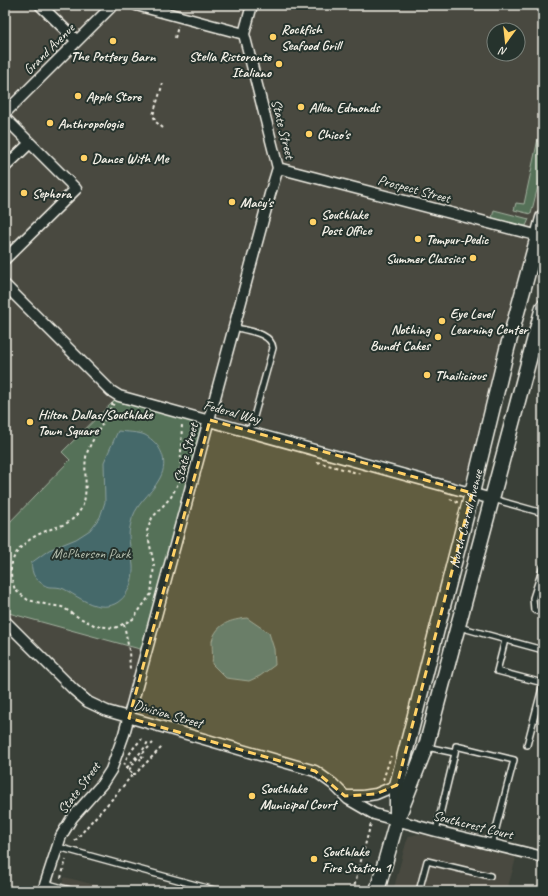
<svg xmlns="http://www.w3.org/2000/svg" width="548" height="896" font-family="Caveat,sans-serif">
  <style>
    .built { fill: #48493f; fill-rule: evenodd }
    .green { fill: #557158; stroke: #a4b1a0 }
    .water { fill: #45696b; stroke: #8b9f9d }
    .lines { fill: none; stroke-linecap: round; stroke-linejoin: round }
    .service-casing { stroke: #f4f1e8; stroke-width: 8 }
    .minor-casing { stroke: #f4f1e8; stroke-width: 13 }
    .secondary-casing { stroke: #f4f1e8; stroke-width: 17 }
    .path { stroke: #f4f1e8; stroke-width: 2; stroke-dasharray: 3 3; stroke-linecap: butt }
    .service { stroke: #26332d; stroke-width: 5 }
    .minor { stroke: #26332d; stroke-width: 10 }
    .secondary { stroke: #26332d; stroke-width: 14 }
    .marked { fill: #ffd166; fill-opacity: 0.2; stroke: #ffd166; stroke-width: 3; stroke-dasharray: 8 5; stroke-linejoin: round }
    .poi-dot { fill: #ffd166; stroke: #26332d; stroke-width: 1.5 }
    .labels { text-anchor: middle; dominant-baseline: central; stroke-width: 4; stroke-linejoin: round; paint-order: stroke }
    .poi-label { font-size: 14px; font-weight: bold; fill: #f4f1e8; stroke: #26332d; text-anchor: start }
    .street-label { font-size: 14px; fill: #f4f1e8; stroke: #26332d }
    .park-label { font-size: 14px; fill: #b4beae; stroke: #26332d }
  </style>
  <rect width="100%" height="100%" fill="#3a4038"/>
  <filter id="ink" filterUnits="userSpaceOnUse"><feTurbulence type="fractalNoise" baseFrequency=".025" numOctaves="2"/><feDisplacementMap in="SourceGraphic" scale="8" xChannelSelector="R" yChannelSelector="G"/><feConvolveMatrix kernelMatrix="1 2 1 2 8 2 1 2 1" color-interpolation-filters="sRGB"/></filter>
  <g filter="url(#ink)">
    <path class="built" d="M5,5H543V188L528,252L469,477L460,483L211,414L129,718L88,702L5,621ZM494,30H518V54H494Z
      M419,834L439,838L516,858L507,891H393L406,843L409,836Z
      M64,877L119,891H60Z"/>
    <path class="green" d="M543,130V166L531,214L514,210L516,203L524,204L538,139H540Z
      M494,210L529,219L526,226H523L492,218Z
      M119,396L210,420L147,651L5,612V527L70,460L62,452Z"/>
    <path class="water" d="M118,431C126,432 138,432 145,435C161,444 169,461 160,478C150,497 134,503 130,527C127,540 132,553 133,566C134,586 123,609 100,606C88,605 75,595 64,589C60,587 54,587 50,587C45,587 38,581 35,577C32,574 32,567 31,563L49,550L76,539L90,530L100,517L105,502L104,462Z
      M247,618L269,633L274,649L275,665L260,676L249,681L226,678L212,664C213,658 212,645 212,641C217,623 231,620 247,618Z"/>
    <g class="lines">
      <defs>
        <path id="service" d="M234,327C246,331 271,332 273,348L250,431
          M493,499L543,513
          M543,567L533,598L534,610L543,613
          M459,627L543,650
          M505,640L497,671L543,683
          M527,745L543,684
          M427,747L455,753L436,831
          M455,753L456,746L514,760L492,844
          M58,847L218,891
          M45,883L74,891
          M419,891L427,861L490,876"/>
        <path id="minor" d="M40,5L77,41
          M136,5L244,34
          M5,113L113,5
          M5,118L76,189L5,259
          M5,167L30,143
          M278,168L543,237
          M5,285L111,391L119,396L492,499
          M5,621L74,690L88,702L107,711L315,771L333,784L348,799L374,814L436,831L543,857
          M345,796H363L376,794L397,785
          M43,891L61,836L72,818L102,784L111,770L124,734L270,194L278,168L244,34L252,5"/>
        <g id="secondary">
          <path id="s1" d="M397,820V785L472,493L507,349L543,218"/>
          <path d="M377,891L397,820L426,746L543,307"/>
        </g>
      </defs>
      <use href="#service" class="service-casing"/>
      <use href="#minor" class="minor-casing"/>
      <use href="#secondary" class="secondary-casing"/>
      <path class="path" d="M175,38L178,26
        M163,128L156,122L153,115L163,83
        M114,405L112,404C106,422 93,436 87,453C82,469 91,497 79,512C71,523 63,525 51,529C34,535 12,548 11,569C10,575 13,583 15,590L28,600L49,605L62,607L78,617L96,626L115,628L133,619L151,594L154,565L147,531L152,518L171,497L180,480L182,423
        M317,462L361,474
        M450,499L457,502L456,503
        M124,624L129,650L130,670
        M143,758L141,755L153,743
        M126,759L135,746L142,739
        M127,768C133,758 144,752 148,741
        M129,770L138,757L141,760
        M133,774H135L163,746
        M383,780L391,756
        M75,841L91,822L114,797L133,774L124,765L125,763
        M61,878L66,860
        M353,891L371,823"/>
      <use href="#service" class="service"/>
      <use href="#minor" class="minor"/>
      <use href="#secondary" class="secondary"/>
    </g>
  </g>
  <path class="marked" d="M210,420L472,493L397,785L376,794L345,796L315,771L129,718Z"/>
  <g class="poi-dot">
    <circle cx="273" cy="37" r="4"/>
    <circle cx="113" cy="41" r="4"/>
    <circle cx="279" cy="64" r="4"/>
    <circle cx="78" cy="96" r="4"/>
    <circle cx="301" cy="107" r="4"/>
    <circle cx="50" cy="123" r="4"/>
    <circle cx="309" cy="134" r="4"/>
    <circle cx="84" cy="158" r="4"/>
    <circle cx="24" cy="193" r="4"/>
    <circle cx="232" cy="202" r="4"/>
    <circle cx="313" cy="222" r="4"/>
    <circle cx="418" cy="239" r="4"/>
    <circle cx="473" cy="258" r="4"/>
    <circle cx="442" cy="321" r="4"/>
    <circle cx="438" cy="337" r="4"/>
    <circle cx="427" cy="375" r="4"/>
    <circle cx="30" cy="422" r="4"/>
    <circle cx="252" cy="796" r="4"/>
    <circle cx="314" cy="859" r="4"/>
  </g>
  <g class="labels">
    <g class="poi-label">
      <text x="281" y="29">Rockfish<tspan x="281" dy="16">Seafood Grill</tspan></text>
      <text x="113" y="56" text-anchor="middle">The Pottery Barn</text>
      <text x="271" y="56" text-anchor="end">Stella Ristorante<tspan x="271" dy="16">Italiano</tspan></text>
      <text x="86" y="96">Apple Store</text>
      <text x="309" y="107">Allen Edmonds</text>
      <text x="58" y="123">Anthropologie</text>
      <text x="317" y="134">Chico's</text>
      <text x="92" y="158">Dance With Me</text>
      <text x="32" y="193">Sephora</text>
      <text x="240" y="202">Macy's</text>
      <text x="321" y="214">Southlake<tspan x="321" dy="16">Post Office</tspan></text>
      <text x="426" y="239">Tempur-Pedic</text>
      <text x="465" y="258" text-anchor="end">Summer Classics</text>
      <text x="450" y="313">Eye Level<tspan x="450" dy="16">Learning Center</tspan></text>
      <text x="430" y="329" text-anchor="end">Nothing<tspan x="430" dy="16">Bundt Cakes</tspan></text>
      <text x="435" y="375">Thailicious</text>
      <text x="38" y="414">Hilton Dallas/Southlake<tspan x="38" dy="16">Town Square</tspan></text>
      <text x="260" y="788">Southlake<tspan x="260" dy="16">Municipal Court</tspan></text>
      <text x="322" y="851">Southlake<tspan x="322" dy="16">Fire Station 1</tspan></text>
    </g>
    <g class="street-label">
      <text transform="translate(49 49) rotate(-45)">Grand Avenue</text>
      <text transform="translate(283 129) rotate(76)">State Street</text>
      <text transform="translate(414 189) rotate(15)">Prospect Street</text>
      <text transform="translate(232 412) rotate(15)">Federal Way</text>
      <text transform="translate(186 453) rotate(-75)">State Street</text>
      <text stroke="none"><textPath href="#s1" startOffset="310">North Carroll Avenue</textPath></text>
      <text transform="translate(168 714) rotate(16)">Division Street</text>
      <text transform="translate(79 788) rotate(-53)">State Street</text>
      <text transform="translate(473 825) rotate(14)">Southcrest Court</text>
    </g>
    <g class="park-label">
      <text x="91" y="553">McPherson Park</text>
    </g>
  </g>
  <rect width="548" height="896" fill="none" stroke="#26332d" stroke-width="20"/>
  <rect x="10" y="10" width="528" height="876" fill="none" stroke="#f4f1e8" stroke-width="1.5" filter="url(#ink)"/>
  <g transform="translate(506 42) rotate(195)"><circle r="19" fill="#26332d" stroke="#787f78"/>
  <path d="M0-3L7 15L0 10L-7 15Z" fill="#ffd166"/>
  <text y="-6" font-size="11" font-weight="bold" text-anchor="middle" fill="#f4f1e8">N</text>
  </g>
</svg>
